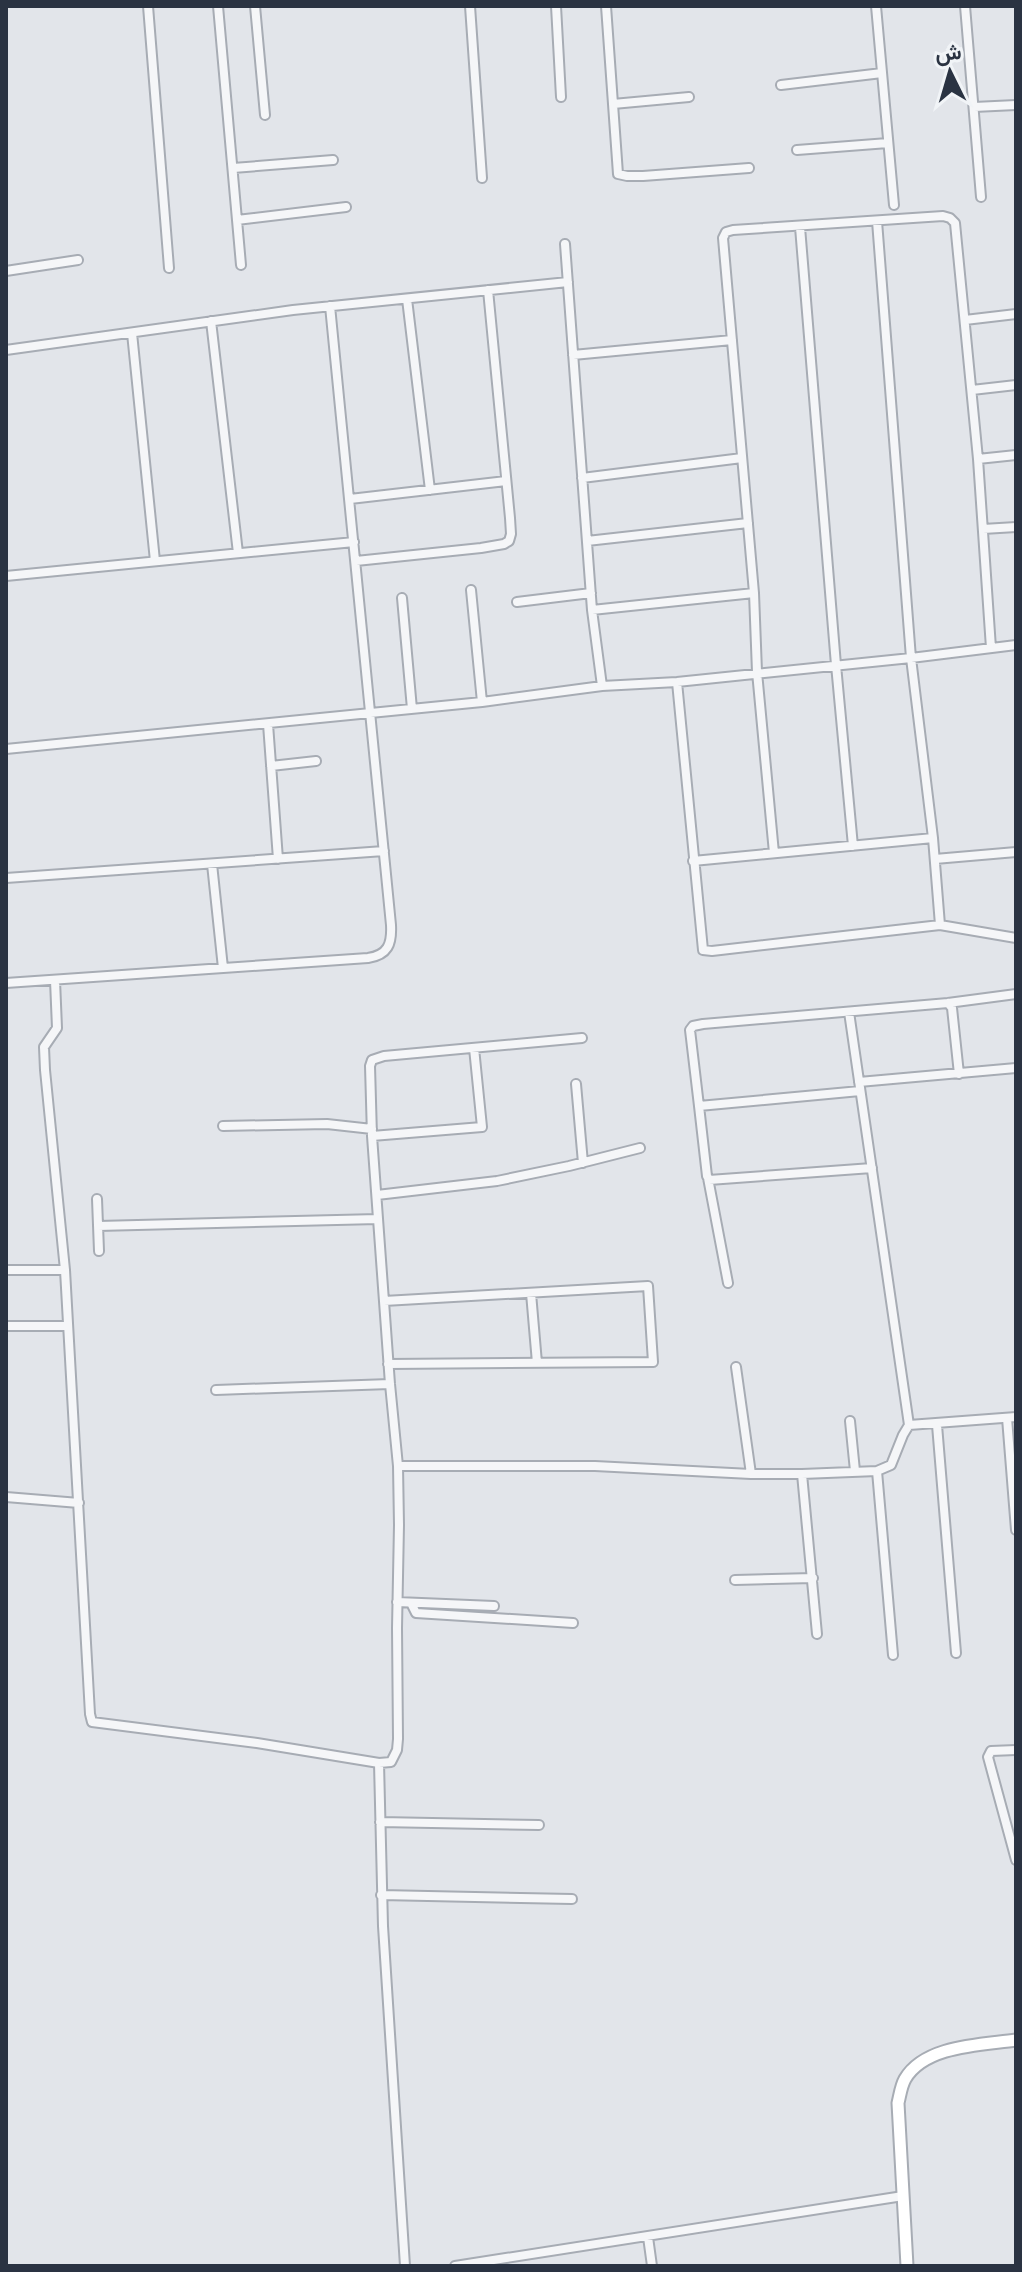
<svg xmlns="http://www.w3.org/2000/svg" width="1022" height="2272" font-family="Cabin,Vazirmatn,sans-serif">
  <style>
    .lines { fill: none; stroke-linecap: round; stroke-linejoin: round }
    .minor-casing { stroke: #a7acb4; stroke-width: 12 }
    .secondary-casing { stroke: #a7acb4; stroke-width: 15 }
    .minor { stroke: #f5f6f8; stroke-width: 8 }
    .secondary { stroke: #fff; stroke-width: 11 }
  </style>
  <rect width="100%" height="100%" fill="#e2e5ea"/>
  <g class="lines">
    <defs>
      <path id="minor" d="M148,6L169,268
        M218,6L241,265
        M255,6L265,115
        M470,6L482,178
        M556,6L561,97
        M606,6L618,174L627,176H643L749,168
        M876,6L894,205
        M965,6L981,197
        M781,85L882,73
        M613,104L689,97
        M974,107L1016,105
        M797,150L888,143
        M233,168L333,160
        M237,220L346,207
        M800,227L836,665L853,846
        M565,244L592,610L602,686
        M6,271L78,260
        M407,299L430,490
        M965,320L1016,314
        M211,321L238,553
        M132,333L155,561
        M6,350L293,310L568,282
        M573,355L732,340
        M972,390L1016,385
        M978,459L1016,455
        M582,478L742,458
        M350,499L506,481
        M983,529L1016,527
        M587,541L748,523
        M356,561L481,548L504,544L509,541L511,534L510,518L488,290
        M6,576L354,542
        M471,590L482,702
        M402,598L412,709
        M517,602L591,593
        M592,610L754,593
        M677,682L703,950L712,951L940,925L933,838L911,658L877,221
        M268,724L278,859
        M6,749L482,702L602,686L677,682L911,658L1016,645
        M271,766L316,761
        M774,853L757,672L754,593L723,238L726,232L733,230L943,216L950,218L955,223L978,459L991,648
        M935,859L1016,852
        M693,861L933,838
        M212,864L223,968
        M6,878L384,851
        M940,925L1016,938
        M55,980L57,1028L44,1047L45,1070L65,1270
        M6,983L368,958C388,955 392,944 391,925L330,306
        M948,1003L952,1008L959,1074
        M859,1082L1016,1068
        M576,1084L583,1163
        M860,1091L699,1106L690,1030L693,1026L703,1024L948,1003L1016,994
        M699,1106L707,1176L709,1180L872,1168
        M223,1126L327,1124L372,1129
        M372,1136L482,1127L474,1048
        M708,1178L728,1283
        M377,1195L497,1181L569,1166L640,1148
        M97,1199L99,1251
        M98,1226L378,1219
        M6,1270H65L90,1714L92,1722L257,1743L379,1763L391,1762L397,1750L398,1739L397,1628L399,1525L398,1466L390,1384L372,1136L370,1066L372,1060L384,1056L582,1038
        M531,1293L537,1363
        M384,1301L648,1286L653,1362L388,1364
        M6,1326H68
        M736,1367L751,1474
        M216,1390L390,1384
        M1007,1418L1016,1530
        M850,1421L855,1471
        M909,1425L1016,1417
        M937,1425L956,1653
        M398,1466H595L751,1474H802L877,1471L891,1465L903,1435L909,1425L849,1012
        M877,1471L893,1655
        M802,1474L817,1634
        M6,1497L79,1503
        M735,1580L813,1578
        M397,1602L494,1606
        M411,1603L416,1613L573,1623
        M1016,1750L991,1751L988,1757L1016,1860
        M379,1763L383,1926L405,2266
        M380,1822L539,1825
        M381,1895L572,1899
        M648,2237L652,2266
        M455,2266L903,2196"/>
      <path id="secondary" d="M907,2266L898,2103C900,2095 901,2086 905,2079C925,2045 982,2045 1016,2040"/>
    </defs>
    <use href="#minor" class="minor-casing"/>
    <use href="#secondary" class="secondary-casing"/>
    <use href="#minor" class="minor"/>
    <use href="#secondary" class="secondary"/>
  </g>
  <rect width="1022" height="2272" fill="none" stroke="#2a3342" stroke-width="16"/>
  <g transform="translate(950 72) rotate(355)" stroke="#f1f4f7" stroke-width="6" paint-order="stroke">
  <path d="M0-6L14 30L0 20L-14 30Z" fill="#2a3342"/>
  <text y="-12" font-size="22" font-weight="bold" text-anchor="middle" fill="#2a3342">ش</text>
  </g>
</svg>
